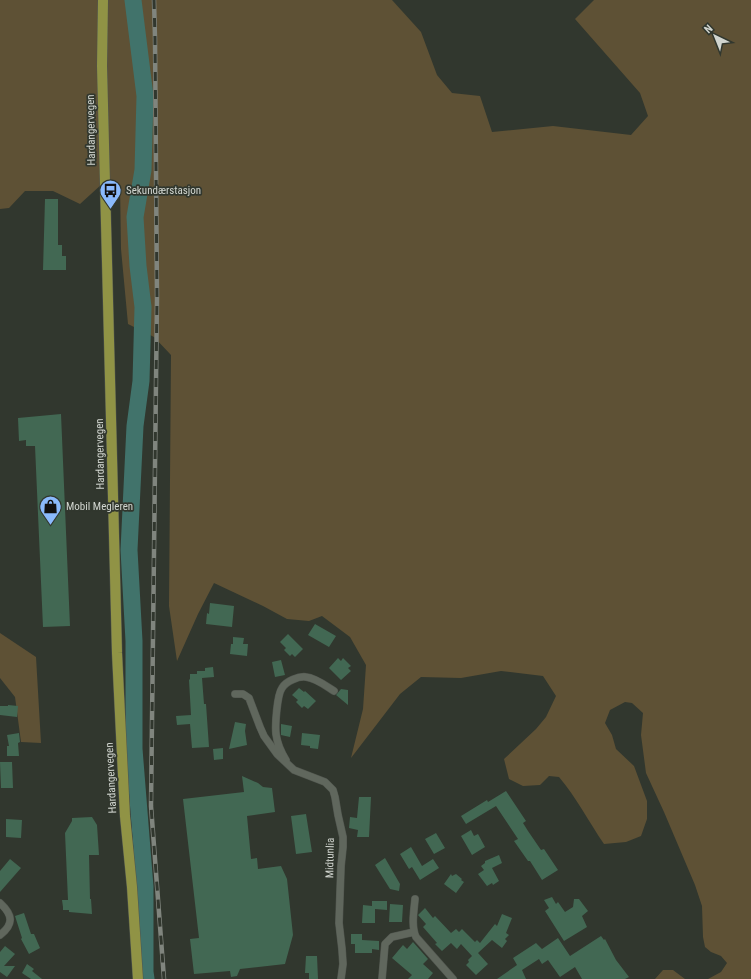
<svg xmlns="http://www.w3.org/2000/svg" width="751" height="979" font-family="'Roboto Condensed',sans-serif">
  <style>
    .green { fill: #5e5135 }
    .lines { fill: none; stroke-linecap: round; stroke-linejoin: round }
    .river { stroke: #41736b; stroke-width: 17 }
    .building { fill: #426853 }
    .minor-casing { stroke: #50554e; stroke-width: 8 }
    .primary-casing { stroke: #50554e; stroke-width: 11 }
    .minor { stroke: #60675d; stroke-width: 7 }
    .primary { stroke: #909345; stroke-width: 10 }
    .rail-casing { stroke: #80857e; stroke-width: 4.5 }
    .rail { stroke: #31372e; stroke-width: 3; stroke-dasharray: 9; stroke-linecap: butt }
    .labels { text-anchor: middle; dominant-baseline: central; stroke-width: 3.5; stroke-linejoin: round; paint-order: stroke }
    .street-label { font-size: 11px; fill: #d1d5cf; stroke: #31372e }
    .poi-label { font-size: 11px; fill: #d1d5cf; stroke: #31372e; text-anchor: start }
  </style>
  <rect width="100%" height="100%" fill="#31372e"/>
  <path class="green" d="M0,0H392L421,32L437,75L452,93L480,96L492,132L553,126L631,135L648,116L640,93L575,19L594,0H751V979H708L721,972L727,963L721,956L711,952L705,947L703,937L702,906L695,885L664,812L646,773L641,735L643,713L632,703L625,702L610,710L605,723L612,735L616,749L634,766L647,801V819L641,836L626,842L604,844C589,822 576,797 559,777L549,776L540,785L523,786L509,779L504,759L536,729L546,717L556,696L543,676L501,671L461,678L421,677L400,694L351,758L363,709L366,665L350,637L322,616L309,621L287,619L263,606L214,583L198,614L177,661L169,606L171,355L154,337L128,324L121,249L120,184H102L80,204L53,191H25L9,208L0,209Z
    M0,633L36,657L41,743L21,742L15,697L0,678Z
    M663,970H673L685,979H655Z"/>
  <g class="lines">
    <path class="river" d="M133,0L145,96L143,170L135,217L138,266L143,307L141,381L135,426L129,550L134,641V749L145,887V972L146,979"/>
  </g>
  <path class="building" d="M45,199H58V245H62V256H66V270H43Z
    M61,414L70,626L43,627L35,446H26V440L19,441L18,418Z
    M210,603L234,606L232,627L206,624L207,613L209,614Z
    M315,624L336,636L329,647L308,635Z
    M288,634L303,649L295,657L292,654L290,656L284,650L286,648L280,642Z
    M233,637L244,638L243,644H248L247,656L230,654L231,644H233Z
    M338,658L341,661L343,658L351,666L348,668L351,671L341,680L329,668Z
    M281,660L285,675L275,677L272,662Z
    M213,667L214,677L202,678L204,704H206L209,747L192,748L190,724L177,725L176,716L191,715L189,680L190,679V674H197V671H205V668Z
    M299,688L304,692L305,691L316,701L308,709L304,706L302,708L296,702L298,700L292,695Z
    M341,689L348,690V705L336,695Z
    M8,705L18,706L17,717L0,715V706H8Z
    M235,722L246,724L245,731L247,745L229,749Z
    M281,724L292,726L290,737L281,735Z
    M19,733L20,742L18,743L19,756H7V746H9L7,735Z
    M302,733L320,735L318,749L310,748V746L301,745Z
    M223,748V759L214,760L213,749Z
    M0,762H12L13,788H1Z
    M242,776L258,783L263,787L272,788L275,812L247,816L251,859L257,858L258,869L281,866L287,879L293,935L285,964L240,969L237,976L231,977L230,971L194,974L190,939L199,938L183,799L244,792Z
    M506,791L526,821L523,823L528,831L541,850L544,849L558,870L542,880L530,861H528L514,841L518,839L496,806L466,824L461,816L487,800L488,802Z
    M359,797H371L369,837H357L358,830L349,828L350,817L357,818Z
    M306,814L312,852L296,854L291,816Z
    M92,817L97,825L99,855H89L90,899H91L92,914L69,912V910H63V907L62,900H68L65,833L72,821V818Z
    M6,819L22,820L21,838L6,837Z
    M471,830L474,836L478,834L485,847L472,855L461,836Z
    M436,833L445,848L434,854L425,839Z
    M411,847L422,866L433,859L439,868L420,880L412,867L409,869L400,854Z
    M499,855L502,863L492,868L499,881L493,885L492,883L487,886L478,874L484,870L481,866L485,863V861Z
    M385,858L400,884L399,891L390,889L375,865Z
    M10,859L21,868L0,892V871Z
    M451,874L452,876L456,874L462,879L461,880L464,882L456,893L444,884Z
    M552,897L556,904L558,902L565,912L573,907L574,899H579L588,911L582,916L587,927L564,941L545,911L549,908L544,900Z
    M372,901H387V910L375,909V923H362L363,905L372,906Z
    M390,904L403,905L402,922H389Z
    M425,908L433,918L435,916L451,933L456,929L459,932L462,929L475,942L477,940L480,943L495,924L497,926L502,914L512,918L506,933L509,935L505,939L507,941L502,948L492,940L478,953L488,964L476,975L466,965L469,962L468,960L472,956L461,944L457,949L451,943L442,951L435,944L437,943L423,927L426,924L418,915Z
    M24,913L31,934H34L40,948L29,954L21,939L22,938L15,916Z
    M351,934H362V940L379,941V950L372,949V953H355V944H351Z
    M601,936L604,940L605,939L616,960L629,977L625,979H582L575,967L560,977L548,960L542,964L539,959L522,970L526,979H497L517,965L513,958L536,943L542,949L558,938L570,956Z
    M413,942L428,959L423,964L433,973L428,979H408L412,975L392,958L403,945L407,949Z
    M5,946L15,954L4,966H15L7,977L0,972V952Z
    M306,956H317L318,979H309V973H305Z
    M27,964L34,969L32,971L42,979H31L22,973Z"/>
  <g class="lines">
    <defs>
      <path id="minor" d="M235,694H243L249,698L260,727L264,736L277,754L294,770L325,782L333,790L335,797L338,815L343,837V847L341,866L339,923L342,949L343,964L341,979
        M286,760C281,752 277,742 276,734C275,725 277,695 282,688C286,681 299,676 306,677C316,678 326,686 334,691
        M415,899C414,911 411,926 416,937L453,979
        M0,903C13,915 14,924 0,935
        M382,979L385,944L392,937L414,932"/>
      <path id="primary" d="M103,0L102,66L117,653L125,816L132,887L138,979"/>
    </defs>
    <use href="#minor" class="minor-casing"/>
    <use href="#primary" class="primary-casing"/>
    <use href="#minor" class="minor"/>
    <use href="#primary" class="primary"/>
    <defs>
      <path id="rail" d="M154,0L155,38L157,298L151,806L164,979"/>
    </defs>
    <use href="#rail" class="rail-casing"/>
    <use href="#rail" class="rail"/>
  </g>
  <defs>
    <symbol id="bus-pin" viewBox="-11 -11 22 30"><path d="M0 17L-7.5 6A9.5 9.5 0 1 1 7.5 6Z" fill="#8abafc" stroke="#31372e"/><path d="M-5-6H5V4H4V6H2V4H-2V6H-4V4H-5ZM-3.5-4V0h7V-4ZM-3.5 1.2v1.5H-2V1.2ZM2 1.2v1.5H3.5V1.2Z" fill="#111"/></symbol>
    <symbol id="shop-pin" viewBox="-11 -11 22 30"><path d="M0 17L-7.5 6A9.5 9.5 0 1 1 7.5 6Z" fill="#8abafc" stroke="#31372e"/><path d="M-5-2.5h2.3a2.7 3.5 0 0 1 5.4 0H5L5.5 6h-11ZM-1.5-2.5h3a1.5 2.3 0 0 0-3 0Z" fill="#111"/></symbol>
  </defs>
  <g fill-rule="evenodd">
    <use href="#bus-pin" x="98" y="178" width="25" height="34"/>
    <use href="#shop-pin" x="38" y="494" width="25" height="34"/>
  </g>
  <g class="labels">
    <g class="street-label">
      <text transform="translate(91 130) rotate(-91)">Hardangervegen</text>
      <text transform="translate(100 454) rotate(-91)">Hardangervegen</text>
      <text transform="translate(111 778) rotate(-93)">Hardangervegen</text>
      <text transform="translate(330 858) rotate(-89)">Midtunlia</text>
    </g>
    <g class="poi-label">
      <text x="126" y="190">Sekundærstasjon</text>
      <text x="66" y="506">Mobil Megleren</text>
    </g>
  </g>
  <g transform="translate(715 36) rotate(317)" stroke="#31372e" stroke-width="3" paint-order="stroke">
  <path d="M0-3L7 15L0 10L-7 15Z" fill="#d1d5cf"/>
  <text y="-6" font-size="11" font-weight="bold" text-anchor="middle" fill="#d1d5cf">N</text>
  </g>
</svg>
